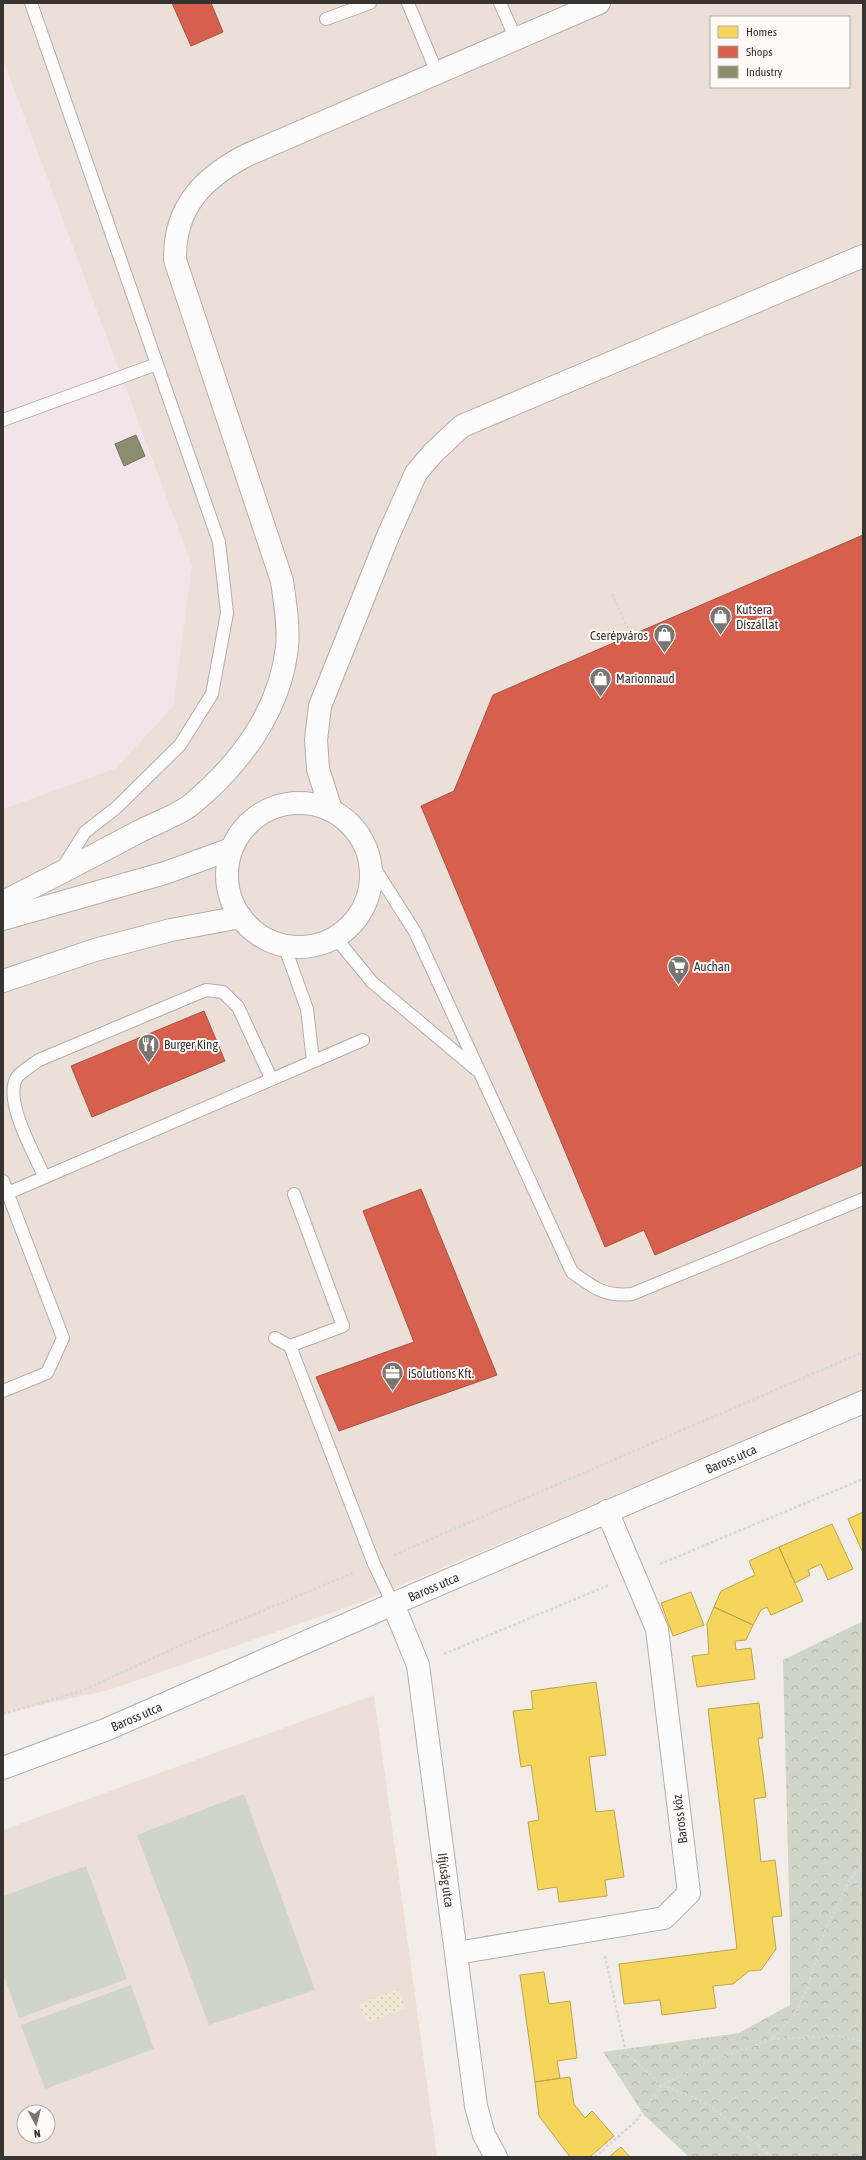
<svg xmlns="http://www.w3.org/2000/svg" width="866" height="2160" font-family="'Asap Condensed',sans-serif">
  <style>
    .built { fill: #ebdfd8; fill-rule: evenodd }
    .industrial { fill: #f3e4e9 }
    .green { fill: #cfd5c7 }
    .forest { fill: url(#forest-crowns) }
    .sand { fill: url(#sand-dots) }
    .homes { fill: #f6d55c; stroke: #bda54f }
    .shops { fill: #d6604d; stroke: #a75345 }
    .industry { fill: #8c8c6e; stroke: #73725c }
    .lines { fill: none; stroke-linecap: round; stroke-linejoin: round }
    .service-casing { stroke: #b2aeab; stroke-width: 14 }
    .minor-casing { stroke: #b2aeab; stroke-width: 24 }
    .tertiary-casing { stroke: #b2aeab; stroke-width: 24 }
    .path { stroke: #d9d8d7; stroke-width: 2.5; stroke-dasharray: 3 2; stroke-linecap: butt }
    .service { stroke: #fdfcfc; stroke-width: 12 }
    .minor { stroke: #fdfcfc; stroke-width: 22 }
    .tertiary { stroke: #fdfcfc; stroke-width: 22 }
    .labels { text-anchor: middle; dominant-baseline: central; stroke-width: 4; stroke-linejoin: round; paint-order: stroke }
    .poi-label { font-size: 13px; fill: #383432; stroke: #fffaf8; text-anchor: start }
    .street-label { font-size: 13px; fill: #383432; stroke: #fffaf8 }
  </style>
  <defs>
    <pattern id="forest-crowns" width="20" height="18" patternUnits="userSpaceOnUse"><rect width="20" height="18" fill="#cfd5c7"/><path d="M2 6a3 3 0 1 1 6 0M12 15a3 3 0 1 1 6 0" fill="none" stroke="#b2b7ab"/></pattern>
    <pattern id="sand-dots" width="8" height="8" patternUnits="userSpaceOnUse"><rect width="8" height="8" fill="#f0e9d2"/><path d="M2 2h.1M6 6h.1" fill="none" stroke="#cfc8b5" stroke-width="1.8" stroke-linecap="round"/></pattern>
  </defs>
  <rect width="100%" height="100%" fill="#f2ede9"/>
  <path class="built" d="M3,3H863V1391L359,1603L109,1690L3,1713V809L116,768L192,566L3,60ZM711,17H849V87H711Z
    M374,1695L437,2157H3V1830ZM24,2112H48V2136H24Z"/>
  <path class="industrial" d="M3,60L192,566L173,707L116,768L3,809Z"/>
  <path class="green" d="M244,1794L315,1990L209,2025L137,1835Z
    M86,1866L127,1979L19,2018L3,1973V1896Z
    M131,1985L154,2049L45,2089L21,2025Z"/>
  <path class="forest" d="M863,1621V2157H689L644,2115L603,2052L739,2033L790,2005V1932L783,1660Z"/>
  <path class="sand" d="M398,1989L405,2008L367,2023L359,2004Z"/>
  <path class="homes" d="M863,1512V1553L848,1519Z
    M832,1524L853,1569L828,1580L821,1564L808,1570L810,1575L795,1583L779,1547Z
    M779,1547L803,1601L771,1615L767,1607L761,1610L753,1625L714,1607L721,1591L755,1575L749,1561Z
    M691,1592L704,1625L673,1636L661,1603Z
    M714,1607L753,1625L746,1640L735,1641L736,1650L751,1648L755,1679L697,1687L692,1656L709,1654L707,1624Z
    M596,1682L606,1755L589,1757L596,1812L614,1810L624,1877L605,1880L607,1896L559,1902L557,1887L538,1890L528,1822L539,1820L531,1765L521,1767L513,1711L533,1709L531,1691Z
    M759,1703L763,1738H758L766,1797L754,1799L761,1862L775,1860L782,1916L772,1917L776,1949L761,1970L749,1971L733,1984L713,1986L716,2008L662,2015L660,2000L624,2004L619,1964L737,1949L708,1709Z
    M544,1972L549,2004L570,2001L577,2058L557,2061L560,2078L535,2082L520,1975Z
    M570,2077L574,2104L585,2118L592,2111L614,2136L590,2157H570L539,2116L535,2082Z
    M621,2147L630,2157H609Z"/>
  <path class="shops" d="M172,3H211L223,32L191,46Z
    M863,535V1165L655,1255L644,1230L605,1247L421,806L454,791L493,695Z
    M204,1011L225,1061L92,1117L71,1066Z
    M421,1189L497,1375L339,1431L316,1377L414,1342L363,1211Z"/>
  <path class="industry" d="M136,435L145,456L124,466L115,444Z"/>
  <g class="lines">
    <defs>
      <path id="service" d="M31,3L219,542L227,613L212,694L180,745L116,808L85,832L62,869
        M408,3L437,73
        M500,3L516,39
        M326,19L370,3
        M3,420L157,364
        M370,861L415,932L572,1272C593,1287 604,1297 632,1294L863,1199
        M335,937L372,982L478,1071
        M284,945L307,1009L313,1061
        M44,1176C34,1153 3,1100 17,1077C22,1071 32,1065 39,1060L206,990L223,992L238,1007L271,1078
        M3,1181L63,1338L47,1373L3,1391
        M8,1193L363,1040
        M294,1194L343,1326L290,1346L374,1564L393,1604
        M275,1338L290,1346"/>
      <g id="minor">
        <circle cx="299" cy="875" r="72"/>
        <path d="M331,810L318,769L316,740L320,706L388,536L416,473L433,453L462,426L863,256"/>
        <path d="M3,902C49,879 93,856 138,832C155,823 177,816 192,804C240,764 280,711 287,647C289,625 285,603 282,581L175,260C174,207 203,178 247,155L599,3"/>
        <path d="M3,919L165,873L231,849"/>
        <path d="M3,981L95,950L171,930L241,917"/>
        <path id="s1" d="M393,1604L418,1665L476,2106L484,2135L496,2157"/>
        <path d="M457,1953L664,1918L689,1893L657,1629L607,1511"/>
      </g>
      <g id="tertiary">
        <path id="s2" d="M3,1768L105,1730L393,1604L863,1402"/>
      </g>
    </defs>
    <use href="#service" class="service-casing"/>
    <use href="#minor" class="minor-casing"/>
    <use href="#tertiary" class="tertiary-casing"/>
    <path class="path" d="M612,594L631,635
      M394,1555L863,1352
      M660,1564L863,1479
      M444,1654L609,1585
      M3,1714L81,1691L195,1639L353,1573
      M851,1877L863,1892
      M605,1956L626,2053L662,2086
      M772,2039L838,2036L863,2042
      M662,2085L708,2104L772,2157
      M595,2157L636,2121L662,2085L704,2063L772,2039L794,2016L808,1986L824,1933L851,1877L863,1865"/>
    <use href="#service" class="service"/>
    <use href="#minor" class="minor"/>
    <use href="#tertiary" class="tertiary"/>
  </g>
  <defs>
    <symbol id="shop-pin" viewBox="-11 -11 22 30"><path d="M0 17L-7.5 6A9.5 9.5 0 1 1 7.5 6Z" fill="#797572" stroke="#fffaf8"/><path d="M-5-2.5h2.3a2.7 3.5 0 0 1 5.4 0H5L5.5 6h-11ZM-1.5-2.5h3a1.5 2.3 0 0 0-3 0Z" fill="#fff"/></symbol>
    <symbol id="supermarket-pin" viewBox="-11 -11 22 30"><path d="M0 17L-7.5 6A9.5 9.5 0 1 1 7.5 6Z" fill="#797572" stroke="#fffaf8"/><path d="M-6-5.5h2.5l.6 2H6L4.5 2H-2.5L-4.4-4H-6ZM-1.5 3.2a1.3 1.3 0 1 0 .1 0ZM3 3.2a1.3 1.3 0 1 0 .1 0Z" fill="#fff"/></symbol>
    <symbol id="restaurant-pin" viewBox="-11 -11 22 30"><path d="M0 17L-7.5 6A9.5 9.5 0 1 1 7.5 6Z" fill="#797572" stroke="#fffaf8"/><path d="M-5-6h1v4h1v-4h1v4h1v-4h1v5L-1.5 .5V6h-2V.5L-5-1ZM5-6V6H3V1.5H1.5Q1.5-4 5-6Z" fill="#fff"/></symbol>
    <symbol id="office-pin" viewBox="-11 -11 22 30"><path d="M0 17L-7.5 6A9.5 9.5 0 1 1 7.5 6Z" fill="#797572" stroke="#fffaf8"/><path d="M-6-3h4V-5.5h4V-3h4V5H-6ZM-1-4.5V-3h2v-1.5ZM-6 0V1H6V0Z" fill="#fff"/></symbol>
  </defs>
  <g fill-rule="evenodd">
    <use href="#shop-pin" x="708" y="604" width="25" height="34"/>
    <use href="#shop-pin" x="652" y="622" width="25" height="34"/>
    <use href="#shop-pin" x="588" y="666" width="25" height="34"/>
    <use href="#supermarket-pin" x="666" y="954" width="25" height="34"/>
    <use href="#restaurant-pin" x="136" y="1032" width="25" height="34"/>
    <use href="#office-pin" x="380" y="1360" width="25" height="34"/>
  </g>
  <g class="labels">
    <g class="poi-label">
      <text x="736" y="609">Kutsera<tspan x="736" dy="15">Díszállat</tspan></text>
      <text x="648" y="635" text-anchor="end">Cserépváros</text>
      <text x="616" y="678">Marionnaud</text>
      <text x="694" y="966">Auchan</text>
      <text x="164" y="1044">Burger King</text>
      <text x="408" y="1373">iSolutions Kft.</text>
    </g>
    <g class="street-label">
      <text stroke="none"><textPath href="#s2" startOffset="791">Baross utca</textPath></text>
      <text stroke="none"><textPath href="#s2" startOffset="467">Baross utca</textPath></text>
      <text stroke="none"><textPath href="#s2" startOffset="143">Baross utca</textPath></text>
      <text transform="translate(680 1819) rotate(-97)">Baross köz</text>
      <text stroke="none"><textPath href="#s1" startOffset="283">Ifjúság utca</textPath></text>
    </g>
  </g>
  <rect width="866" height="2160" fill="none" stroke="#383432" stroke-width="8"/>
  <rect x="710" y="16" width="140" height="72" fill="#fffaf8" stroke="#afaba9"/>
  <rect x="718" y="26" width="20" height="12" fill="#f6d55c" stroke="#afaba9"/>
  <text x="746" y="36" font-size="12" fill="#383432">Homes</text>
  <rect x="718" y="46" width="20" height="12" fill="#d6604d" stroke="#afaba9"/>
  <text x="746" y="56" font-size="12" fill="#383432">Shops</text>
  <rect x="718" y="66" width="20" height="12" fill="#8c8c6e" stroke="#afaba9"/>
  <text x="746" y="76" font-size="12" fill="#383432">Industry</text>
  <g transform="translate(36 2124) rotate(173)"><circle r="19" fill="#fffaf8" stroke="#afaba9"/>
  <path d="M0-3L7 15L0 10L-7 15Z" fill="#797572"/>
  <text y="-6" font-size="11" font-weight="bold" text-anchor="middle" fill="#383432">N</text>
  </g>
</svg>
